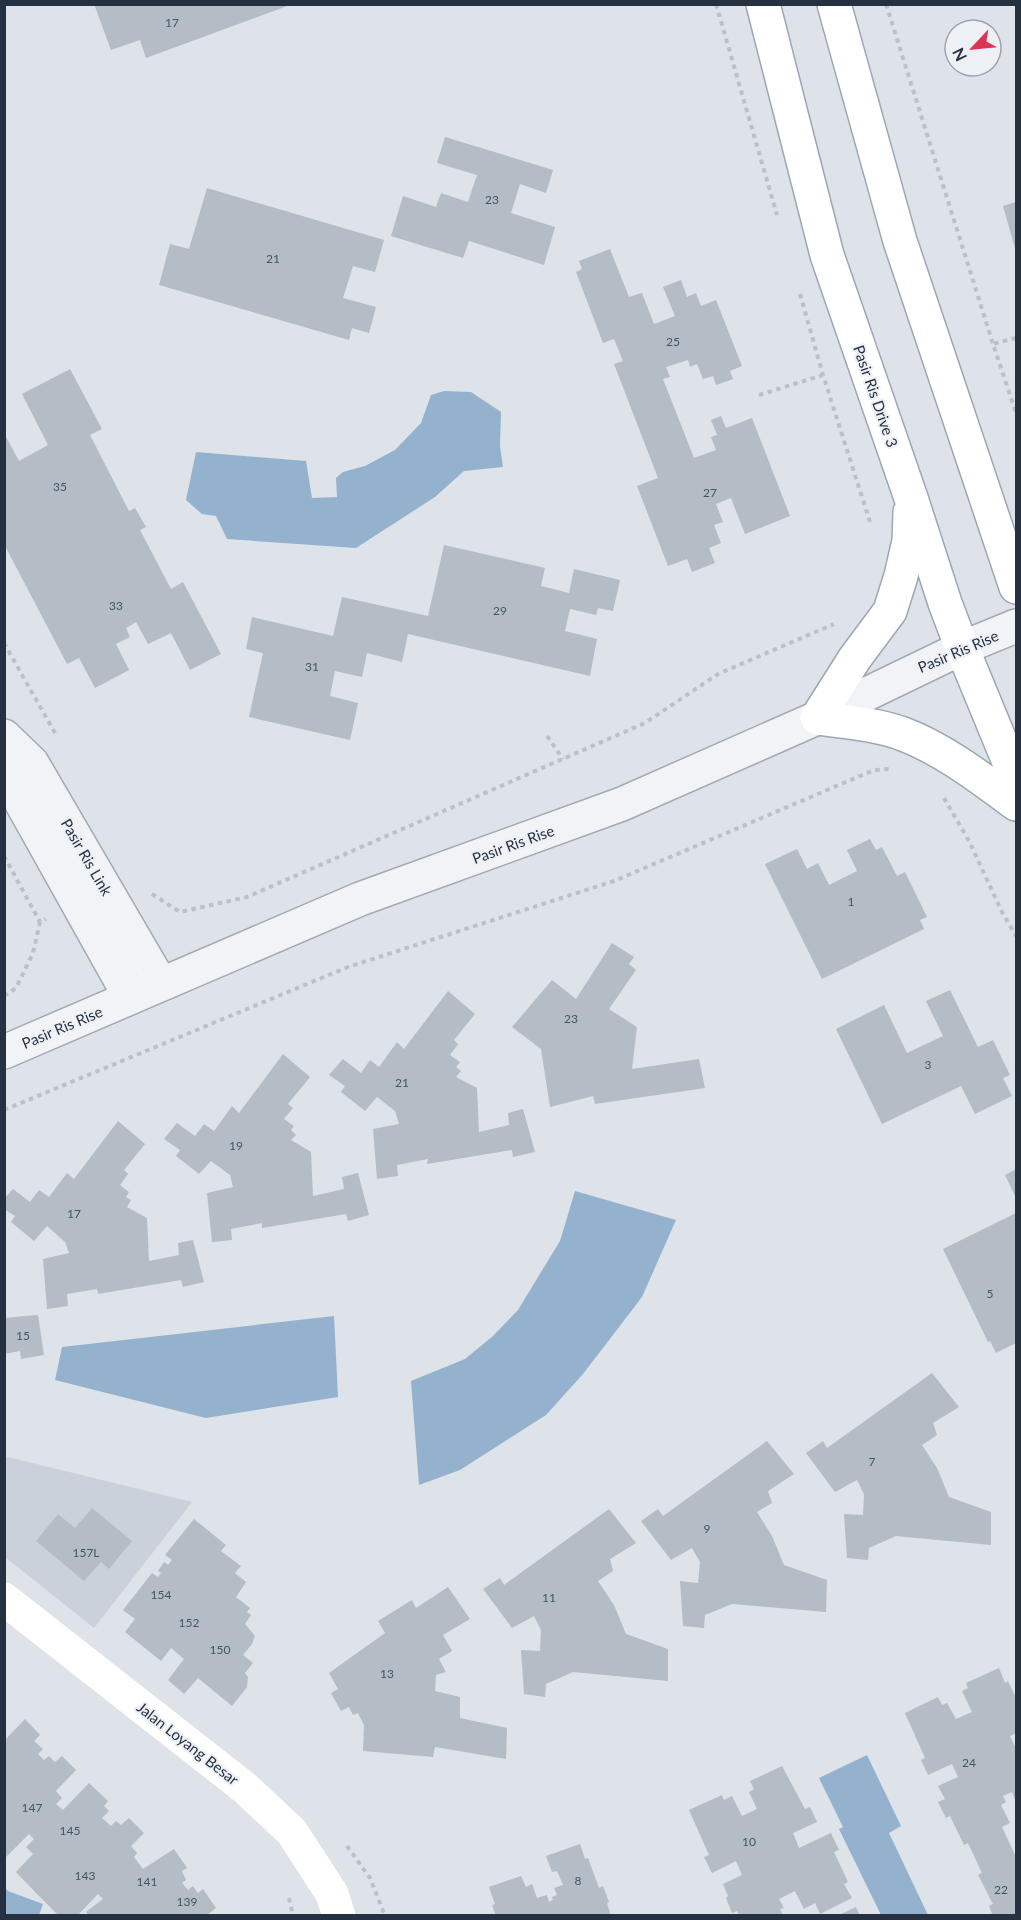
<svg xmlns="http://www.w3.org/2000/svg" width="1021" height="1920" font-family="Lato,sans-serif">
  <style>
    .built { fill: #cbd1db }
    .water { fill: #94b2cd }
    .building { fill: #b4bcc6 }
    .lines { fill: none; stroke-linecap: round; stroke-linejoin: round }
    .street-casing { stroke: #a3a9b3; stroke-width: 36 }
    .primary-casing { stroke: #9ca7b6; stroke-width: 36 }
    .path { stroke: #bcc0c8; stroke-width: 4; stroke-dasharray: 4.5 4.5; stroke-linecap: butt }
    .street { stroke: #f1f3f7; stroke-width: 33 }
    .secondary { stroke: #fff; stroke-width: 33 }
    .primary { stroke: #fff; stroke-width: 33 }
    .labels { text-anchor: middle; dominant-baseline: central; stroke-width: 4.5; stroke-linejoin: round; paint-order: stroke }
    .number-label { font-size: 12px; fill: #495362 }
    .street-label { font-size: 15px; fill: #253041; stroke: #edf1f6 }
  </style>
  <rect width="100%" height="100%" fill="#dee2e9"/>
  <path class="built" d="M4,1456L192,1502L94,1628L5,1557Z"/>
  <path class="water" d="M444,391L471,392L501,412L500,446L503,467L464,471L435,497L356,548L227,539L216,516L202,514L186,500L196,452L306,461L312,498L337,497L336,478L343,472L365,466L395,450L421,423L431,395Z
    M575,1191L676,1220L642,1297L583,1374L546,1415L460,1470L419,1485L411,1381L465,1359L493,1336L518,1310L560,1241Z
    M334,1316L338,1397L206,1418L55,1380L62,1347Z
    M867,1755L901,1826L889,1833L928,1915H881L839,1829L843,1827L819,1778Z
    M4,1887L8,1891L43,1904L39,1915H5Z"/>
  <path class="building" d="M94,4H290V5L146,58L140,40L111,50Z
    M445,137L553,170L546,193L520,184L511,213L555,227L544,265L469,241L463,258L391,236L403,196L436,207L441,193L468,202L477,175L437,163Z
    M207,188L384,240L375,272L353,266L343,298L376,307L369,333L352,328L349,340L159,285L170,244L189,249Z
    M1016,202V252L1003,206Z
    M610,249L629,297L642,293L654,324L675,316L663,287L681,280L687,297L696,293L701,306L716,300L742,366L730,371L733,379L716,385L713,376L703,379L697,364L690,367L688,360L666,367L670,377L663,379L694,458L716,450L711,437L717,435L711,420L721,416L726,428L752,418L790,516L745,534L731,498L716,504L723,522L714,525L721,543L709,548L715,563L692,572L687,559L668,566L637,486L658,478L614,364L623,361L614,339L603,343L576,272L582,269L579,261Z
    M70,369L102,429L90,435L129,511L135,508L146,527L140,530L171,589L183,582L221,654L190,670L171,633L148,644L136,622L126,628L130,637L116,644L129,670L95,688L79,658L67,664L4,544V433L19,461L48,445L22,394Z
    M444,545L545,568L541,586L569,593L574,569L620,580L613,611L598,608L596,615L570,609L565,631L597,639L590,676L408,634L402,662L367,653L362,677L335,671L330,696L358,703L350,740L249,717L263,653L246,649L252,617L333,636L342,597L428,616Z
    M870,839L876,850L882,847L897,876L905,872L927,917L920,920L924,929L822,979L765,864L797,849L807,869L818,863L829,885L857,871L847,850Z
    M612,943L634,957L629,964L636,970L609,1009L637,1027L632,1069L699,1059L705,1088L595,1104L593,1096L550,1107L541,1049L512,1027L552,980L576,999Z
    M950,990L978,1047L993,1040L1010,1075L1003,1078L1012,1096L975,1114L961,1086L882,1124L836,1029L884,1005L907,1053L943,1036L926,1001Z
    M448,991L475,1014L454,1040L458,1044L450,1055L460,1062L456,1067L461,1071L456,1077L477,1088L479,1132L509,1125L508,1113L523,1109L535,1152L513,1157L512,1150L427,1164L428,1159L397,1165L398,1176L377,1179L373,1129L399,1124L395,1111L377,1097L365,1111L341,1092L345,1086L329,1075L343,1059L361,1073L370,1060L379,1067L397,1042L404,1049Z
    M283,1054L310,1077L288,1104L293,1108L284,1119L294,1126L291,1130L296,1135L291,1140L311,1152L313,1196L344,1189L342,1177L358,1173L369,1215L348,1221L346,1214L262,1228V1223L231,1229L232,1240L212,1242L207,1193L233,1187L230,1175L211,1161L199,1174L176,1156L180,1150L164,1139L177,1123L195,1136L204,1124L214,1131L232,1106L239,1113Z
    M118,1121L145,1144L124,1170L128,1174L120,1185L129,1192L126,1197L131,1200L127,1207L147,1218L149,1261L179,1255L178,1243L193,1240L204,1282L183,1287L181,1280L98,1294L97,1289L67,1294L68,1306L47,1309L43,1259L69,1253L65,1242L47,1226L34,1241L11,1222L15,1216L4,1209V1199L13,1189L30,1202L39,1190L49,1197L67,1173L74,1179Z
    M1016,1169V1198L1005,1175Z
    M1016,1213V1343L996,1353L990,1341L988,1342L943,1249Z
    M38,1315L44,1355L21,1359L20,1351L4,1354V1318Z
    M932,1373L959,1407L933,1423L937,1435L922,1445L937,1468L949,1497L991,1512V1545L896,1536L869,1548L868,1560L847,1558L844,1514L863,1515L864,1494L857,1480L835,1492L806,1453L823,1441L827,1448Z
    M767,1441L794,1474L768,1491L772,1503L757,1512L772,1536L784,1565L827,1580L826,1612L732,1604L705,1615L704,1628L683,1626L680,1581L698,1583L700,1562L692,1548L671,1560L641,1521L658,1509L663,1516Z
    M92,1508L132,1541L109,1569L101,1562L84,1581L36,1541L58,1514L75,1528Z
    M609,1509L636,1543L610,1559L613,1571L598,1581L614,1605L626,1634L668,1649V1681L573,1672L546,1684L545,1697L524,1694L521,1650L540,1651L541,1630L534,1616L512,1628L483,1589L500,1578L504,1585Z
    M194,1519L226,1545L221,1551L241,1566L235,1573L246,1582L236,1597L250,1608L247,1612L251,1615L245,1624L255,1636L252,1644L243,1655L253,1663L245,1673L248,1677L247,1687L232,1706L198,1678L184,1694L168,1680L184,1659L171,1648L161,1661L125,1632L135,1619L123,1610L152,1573L158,1577L161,1573L158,1571L164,1562L168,1565L172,1560L165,1555Z
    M448,1587L470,1619L443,1635L452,1651L439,1659L446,1672L436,1675L435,1691L460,1697V1718L507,1728L506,1759L435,1747L433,1757L363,1751L364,1725L358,1713L353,1715L349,1707L341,1711L331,1693L338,1689L329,1673L385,1633L378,1621L412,1600L416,1608Z
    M999,1668L1005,1683L1008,1681L1016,1698V1733L1010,1736L1016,1749V1802L1012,1792L1003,1796L1006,1802L1001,1805L1010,1823L1002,1827L1016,1857V1916H993L989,1906L993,1904L978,1875L982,1873L968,1843L964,1845L950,1816L946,1818L938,1802L945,1799L938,1786L958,1777L952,1764L928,1775L921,1760L925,1758L905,1713L938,1697L942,1705L947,1703L956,1719L972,1712L962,1691L968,1688L966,1683Z
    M25,1719L40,1735L34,1741L43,1749L38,1754L44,1760L49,1756L55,1762L62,1756L76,1770L56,1791L62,1798L56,1804L63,1810L89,1783L108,1801L104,1806L109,1811L102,1818L111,1826L116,1821L121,1825L129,1818L144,1833L131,1846L137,1853L134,1857L143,1869L174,1849L187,1868L182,1871L186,1880L182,1883L188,1890L193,1886L198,1893L203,1889L216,1908L206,1916H89L86,1912L103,1899L98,1894L77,1916H59L36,1893L16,1872L33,1854L26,1847L34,1839L29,1834L4,1859V1741Z
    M782,1766L805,1809L810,1807L817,1822L793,1833L799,1848L831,1833L839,1850L834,1852L848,1882L844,1884L852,1898L820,1914L815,1903L804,1909L795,1891L779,1899L784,1908L780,1909L783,1916H740L737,1911L732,1913L726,1898L728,1896L723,1884L742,1875L736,1861L712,1873L704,1857L709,1855L689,1810L722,1795L724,1800L732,1796L742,1816L757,1809L749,1792L754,1789L750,1781Z
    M580,1844L585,1859L588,1858L599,1888L603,1886L609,1902L607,1903L611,1916H496L492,1905L495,1904L489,1887L521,1876L526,1887L532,1884L537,1898L547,1895L549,1902L553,1900L552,1897L557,1895L554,1888L563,1885L557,1871L552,1872L546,1856Z
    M856,1907L860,1916H837Z"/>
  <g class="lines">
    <defs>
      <path id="street" d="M4,736L32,763L161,984
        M4,761L7,777L130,997
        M4,1052L360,899L622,804L817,718L962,648L1016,626"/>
      <path id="primary" d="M763,4L827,255L911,498L945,603L962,648L1016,779
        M834,4L900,241L1016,587
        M910,512L909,541L901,576L890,611L855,658L817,718C845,722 876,724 903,734C943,749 982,779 1016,804"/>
    </defs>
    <use href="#street" class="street-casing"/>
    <use href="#primary" class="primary-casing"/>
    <path class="path" d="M716,4L777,215
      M886,4L993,344
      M800,294L823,375L871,525
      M1016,338L993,344L1016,413
      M759,395L823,375
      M4,643L55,733
      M547,736L563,759
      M944,798L969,841L1002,912L1016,936
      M4,856L40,922
      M152,894L180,912L247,897L645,723L718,674L834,624
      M4,996L16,988L33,953L40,922L46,919
      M4,1110L348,967L614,881L874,770L890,769
      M347,1846L370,1878L385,1916
      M289,1898L293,1916"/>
    <use href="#street" class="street"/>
    <path class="secondary" d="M4,1599L245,1788L292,1832L332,1894L339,1916"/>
    <use href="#primary" class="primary"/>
  </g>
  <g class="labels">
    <g class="number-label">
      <text x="172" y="22">17</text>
      <text x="492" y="199">23</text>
      <text x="273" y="258">21</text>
      <text x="673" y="341">25</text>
      <text x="60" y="486">35</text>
      <text x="710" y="492">27</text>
      <text x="116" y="605">33</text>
      <text x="500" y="610">29</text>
      <text x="312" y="666">31</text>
      <text x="851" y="901">1</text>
      <text x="571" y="1018">23</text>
      <text x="928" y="1064">3</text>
      <text x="402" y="1082">21</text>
      <text x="236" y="1145">19</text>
      <text x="74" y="1213">17</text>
      <text x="990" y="1293">5</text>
      <text x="23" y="1335">15</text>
      <text x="872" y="1461">7</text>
      <text x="707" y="1528">9</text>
      <text x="86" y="1552">157L</text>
      <text x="161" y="1594">154</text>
      <text x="549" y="1597">11</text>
      <text x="189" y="1622">152</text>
      <text x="220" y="1649">150</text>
      <text x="387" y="1673">13</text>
      <text x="969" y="1762">24</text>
      <text x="32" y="1807">147</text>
      <text x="70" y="1830">145</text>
      <text x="749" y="1841">10</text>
      <text x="85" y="1875">143</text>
      <text x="578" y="1880">8</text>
      <text x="147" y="1881">141</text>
      <text x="1001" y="1889">22</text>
      <text x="187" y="1901">139</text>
    </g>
    <g class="street-label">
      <text transform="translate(876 396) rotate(71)">Pasir Ris Drive 3</text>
      <text transform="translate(958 651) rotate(-23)">Pasir Ris Rise</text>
      <text transform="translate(513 844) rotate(-20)">Pasir Ris Rise</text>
      <text transform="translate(87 857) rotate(60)">Pasir Ris Link</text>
      <text transform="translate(62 1027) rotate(-23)">Pasir Ris Rise</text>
      <text transform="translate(188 1743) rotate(38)">Jalan Loyang Besar</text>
    </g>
  </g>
  <rect width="1021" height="1920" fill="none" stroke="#253041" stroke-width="12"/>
  <g transform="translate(973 48) rotate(244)"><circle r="28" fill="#edf1f6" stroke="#9da4ae" stroke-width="1.5"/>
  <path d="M0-4.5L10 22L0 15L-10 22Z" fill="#dc3554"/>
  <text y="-9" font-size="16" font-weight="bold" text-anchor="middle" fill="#253041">N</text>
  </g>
</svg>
